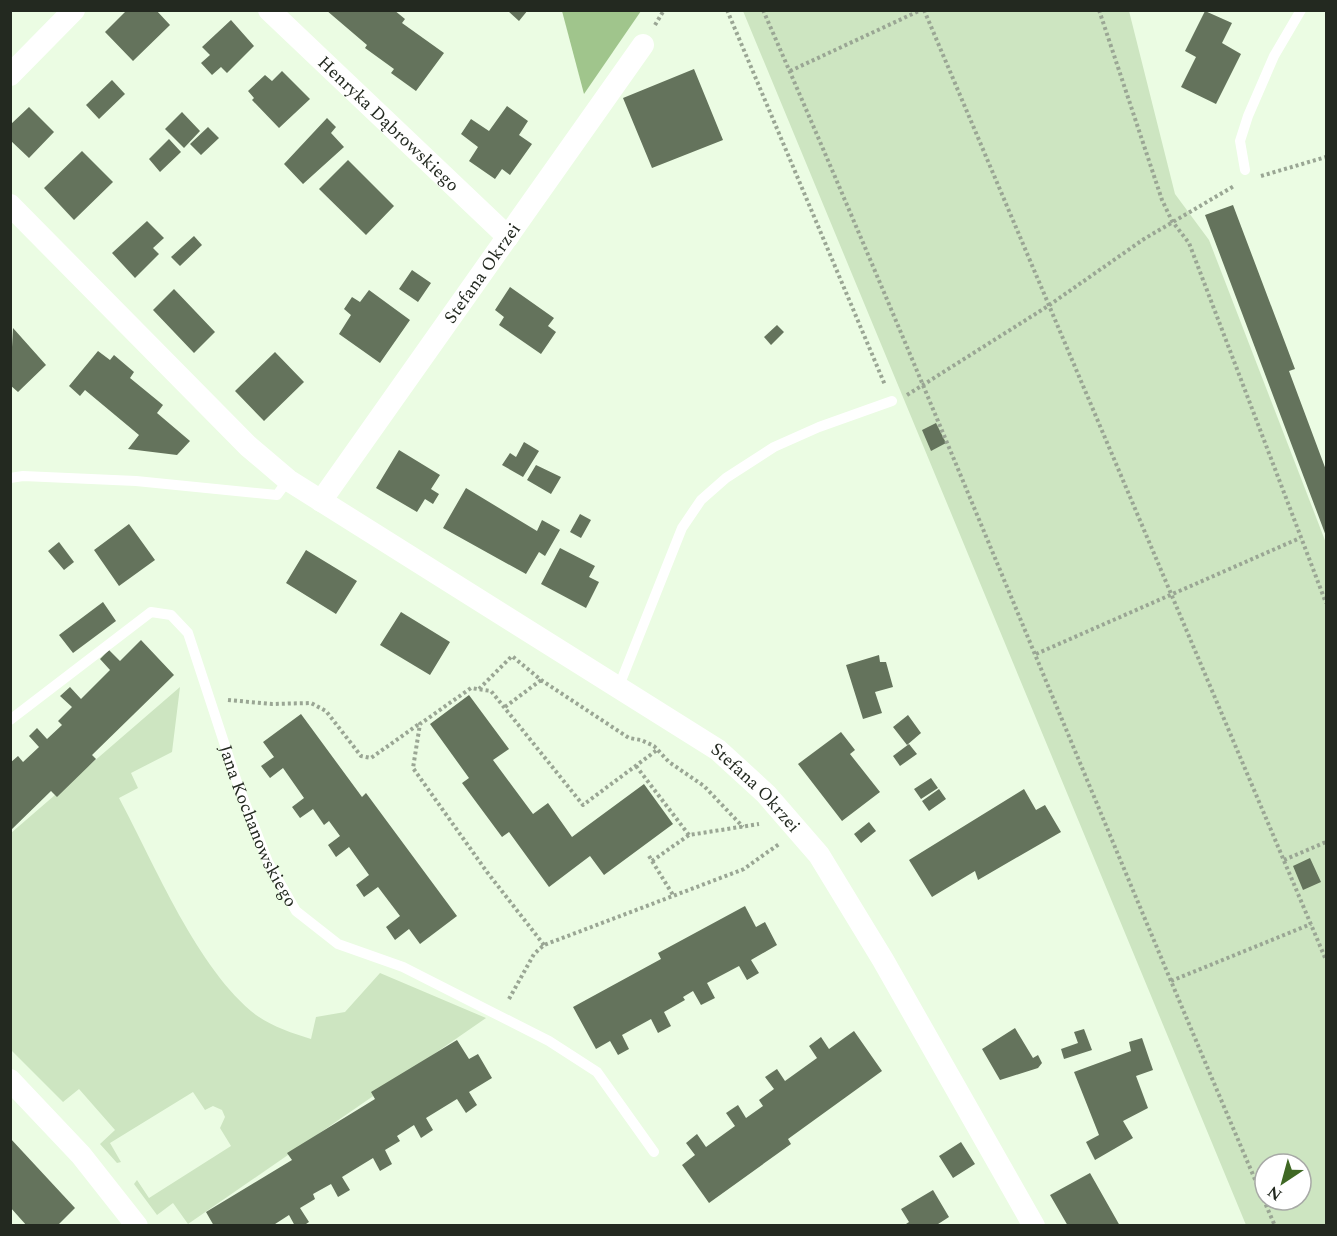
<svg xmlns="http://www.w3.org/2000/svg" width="1337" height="1236" font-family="Spectral,serif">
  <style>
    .green { fill: #cde5c1; fill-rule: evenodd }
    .forest { fill: #a0c58c }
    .building { fill: #64735c }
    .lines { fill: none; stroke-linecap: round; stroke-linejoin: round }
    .path { stroke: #9aa694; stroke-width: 4; stroke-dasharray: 3 3; stroke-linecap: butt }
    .service { stroke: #fff; stroke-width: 10 }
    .minor { stroke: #fff; stroke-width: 22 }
    .labels { text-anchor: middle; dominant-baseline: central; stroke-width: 6; stroke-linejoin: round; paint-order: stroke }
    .street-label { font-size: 18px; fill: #232920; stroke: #fff }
  </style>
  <rect width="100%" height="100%" fill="#ebfce3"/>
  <path class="green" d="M743,11H1129L1175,194L1209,240L1326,543V1225H1246ZM1265,1164H1301V1200H1265Z
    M180,687L172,752L131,773L138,788L119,798C155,865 197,969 256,1015C273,1027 292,1033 311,1039L316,1017L345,1012L380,973L486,1018L188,1224L173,1203L157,1215L134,1184L137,1180L149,1198L231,1146L220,1128L225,1117L222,1110L213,1106L205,1110L193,1092L110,1143L121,1162L117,1163L100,1144L115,1130L79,1089L63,1102L11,1050V833Z"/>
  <path class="forest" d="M562,11H641L584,94Z"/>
  <path class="building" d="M127,10H156L170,25L133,61L105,32Z
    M326,10H394L405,19L402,23L444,53L416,91L391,73L394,69L365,48L367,45Z
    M507,10H528L519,21Z
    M1205,11L1232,23L1222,43L1241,54L1216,104L1181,87L1196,57L1185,51Z
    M231,20L254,46L227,73L221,67L212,75L201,63L210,55L202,47Z
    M694,69L723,140L652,168L623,98Z
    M282,71L310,99L279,128L252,100L254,98L248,91L265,75L272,81Z
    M112,80L125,94L99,119L86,105Z
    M507,106L528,121L519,135L532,144L510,175L502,169L495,179L469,161L478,147L461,134L471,119L489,131Z
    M29,107L54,132L29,158L10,140V125Z
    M182,112L200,131L184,148L165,129Z
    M327,118L336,127L331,133L344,147L303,184L284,164Z
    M208,127L219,138L201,155L190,144Z
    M169,139L181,152L160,172L149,159Z
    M82,151L113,182L74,220L44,188Z
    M348,160L394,206L366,235L319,189Z
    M1233,205L1295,369L1289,371L1326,470V536L1205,215Z
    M147,221L164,238L153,248L159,254L135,278L112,253Z
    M194,236L202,245L180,266L171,257Z
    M412,270L431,283L418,302L399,289Z
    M510,287L554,318L548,326L556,332L541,354L499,325L504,317L495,310Z
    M174,289L215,332L194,353L153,310Z
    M369,290L410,320L380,363L339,334L351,315L344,309L352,297L360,302Z
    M777,325L784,332L771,345L764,337Z
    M13,328L46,365L18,392L10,385Z
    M98,351L110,360L114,355L134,372L130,378L163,405L157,413L190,441L177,455L128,449L139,435L85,390L80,396L69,386Z
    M275,352L304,382L264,421L235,391Z
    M936,423L946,443L931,451L922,430Z
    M524,442L539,451L523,477L502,465L510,453L516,457Z
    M399,450L440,475L431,489L439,494L433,504L425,499L417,512L376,488Z
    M536,465L561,477L551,494L527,480Z
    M466,488L537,531L542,520L560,530L545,556L539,552L526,574L443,528Z
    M580,514L591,520L581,538L570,532Z
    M129,524L155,560L119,586L94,550Z
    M59,542L74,562L64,570L48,551Z
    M560,548L595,566L589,577L599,582L586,608L541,584Z
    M306,550L357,581L336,614L286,583Z
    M103,602L116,621L73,653L59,635Z
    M401,612L450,642L430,675L380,645Z
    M141,640L174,675L92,755L96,759L57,797L51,791L10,831V763L18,756L23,762L39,747L29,736L37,728L47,739L62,725L58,721L72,707L60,696L70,687L81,699L110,670L100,659L109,650L120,661Z
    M879,655L880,662H886L893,687L875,692L882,713L863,719L846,665Z
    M469,695L509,749L493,760L533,814L548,803L572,837L644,784L673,824L604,875L590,856L549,887L509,832L502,837L462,783L469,778L430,724Z
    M301,714L362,797L366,793L457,916L420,944L409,929L395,940L386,927L400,916L378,887L364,897L356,885L369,875L349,847L336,857L328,845L340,836L329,821L324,825L313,809L300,818L292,807L304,798L283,768L270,778L261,766L274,757L263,742Z
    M908,715L921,733L907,745L893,727Z
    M841,732L855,750L850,754L880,792L842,821L798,764Z
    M909,744L917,754L900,766L893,756Z
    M931,778L938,788L921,799L914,789Z
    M939,789L946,799L929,811L922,801Z
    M1024,789L1036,810L1045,805L1061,832L978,880L975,871L932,897L909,860Z
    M869,822L876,831L861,843L854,834Z
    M1310,858L1321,882L1303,890L1293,866Z
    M745,906L756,927L765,922L777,945L751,960L759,973L747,980L739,966L707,983L715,998L701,1005L693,991L683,997L685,1000L664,1012L671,1026L658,1033L651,1019L622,1035L629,1049L618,1055L610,1041L596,1049L573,1007L661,959L658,953Z
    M1015,1028L1033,1058L1038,1055L1042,1063L1038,1068L1000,1080L982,1049Z
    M1084,1029L1092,1050L1064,1059L1061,1049L1078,1043L1074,1032Z
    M854,1031L882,1071L788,1139L791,1144L709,1203L682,1165L695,1155L686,1143L697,1134L706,1147L735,1126L726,1113L738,1105L746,1118L763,1106L759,1100L774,1089L765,1077L777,1069L785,1081L817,1058L809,1046L821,1037L829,1049Z
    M1142,1038L1153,1070L1136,1076L1148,1108L1123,1121L1133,1138L1095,1160L1086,1142L1099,1135L1074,1072L1131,1051L1129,1042Z
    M457,1040L469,1059L478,1054L492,1078L469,1092L477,1105L466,1113L457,1099L426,1118L433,1130L421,1138L414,1125L397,1136L400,1141L385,1150L392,1164L380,1171L373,1158L342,1177L350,1190L338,1197L331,1184L313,1194L315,1199L300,1208L309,1222L303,1226H295L289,1215L272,1226H214L206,1212L292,1160L287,1153L375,1099L371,1092Z
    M10,1138L75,1208L57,1226H27L10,1207Z
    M961,1142L975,1164L953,1178L939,1156Z
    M1090,1173L1120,1226H1068L1050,1195Z
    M933,1190L949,1217L935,1226H903L909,1222L901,1209Z"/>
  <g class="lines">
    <path class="path" d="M727,10L885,385
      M763,10C939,413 1101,822 1275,1226
      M924,10L1326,960
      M1099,10L1162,200L1172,221L1189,243L1326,603
      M655,25L664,10
      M790,71L921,10
      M1261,176L1326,157
      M907,395L1048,306L1144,239L1234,186
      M1036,654L1300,538
      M479,689L512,656L541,680L629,738L641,740L654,746L669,762L704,786L743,827
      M228,700L272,704L311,703L326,711L361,756L371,758L419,724
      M505,707L541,680
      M636,766L689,835
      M649,856L673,895
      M1284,860L1326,842
      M652,861L689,835L759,824
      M544,945L487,872L413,768L420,724L471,688L491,691L583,805L657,750
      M1171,981L1311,924
      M509,999L534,954L544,945L744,869L779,844"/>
    <g class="service">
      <path d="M1245,170L1240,141L1248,116L1274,56L1301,10"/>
      <path d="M10,478L23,476L136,481L277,495L288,480"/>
      <path d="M619,686L682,528L701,500L726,478L774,447L819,427L892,401"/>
      <path id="s1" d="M10,720L151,612L171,615L188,633L237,782L268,862L296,911L338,944L403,967L549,1041L597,1072L654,1152"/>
    </g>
    <g class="minor">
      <path id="s2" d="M269,10L508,237"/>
      <path d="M10,75L74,10"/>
      <path id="s3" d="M10,205L248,446L288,480L718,750L766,794L819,855L883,960L1034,1226"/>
      <path id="s4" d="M321,501L643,45"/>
      <path d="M10,1080L81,1155L137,1226"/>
    </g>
  </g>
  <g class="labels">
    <g class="street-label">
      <text stroke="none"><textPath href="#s2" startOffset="165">Henryka Dąbrowskiego</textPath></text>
      <text stroke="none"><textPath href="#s4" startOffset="279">Stefana Okrzei</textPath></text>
      <text stroke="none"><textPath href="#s3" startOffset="952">Stefana Okrzei</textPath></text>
      <text stroke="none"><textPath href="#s1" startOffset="428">Jana Kochanowskiego</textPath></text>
    </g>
  </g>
  <rect width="1337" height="1236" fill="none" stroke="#232920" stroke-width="24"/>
  <g transform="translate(1283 1182) rotate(216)"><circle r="28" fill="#ffffff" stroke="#a7a9a6" stroke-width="1.5"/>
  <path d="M0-4.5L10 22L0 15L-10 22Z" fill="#3f6824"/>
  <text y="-9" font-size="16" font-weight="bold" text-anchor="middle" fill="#232920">N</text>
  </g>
</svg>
